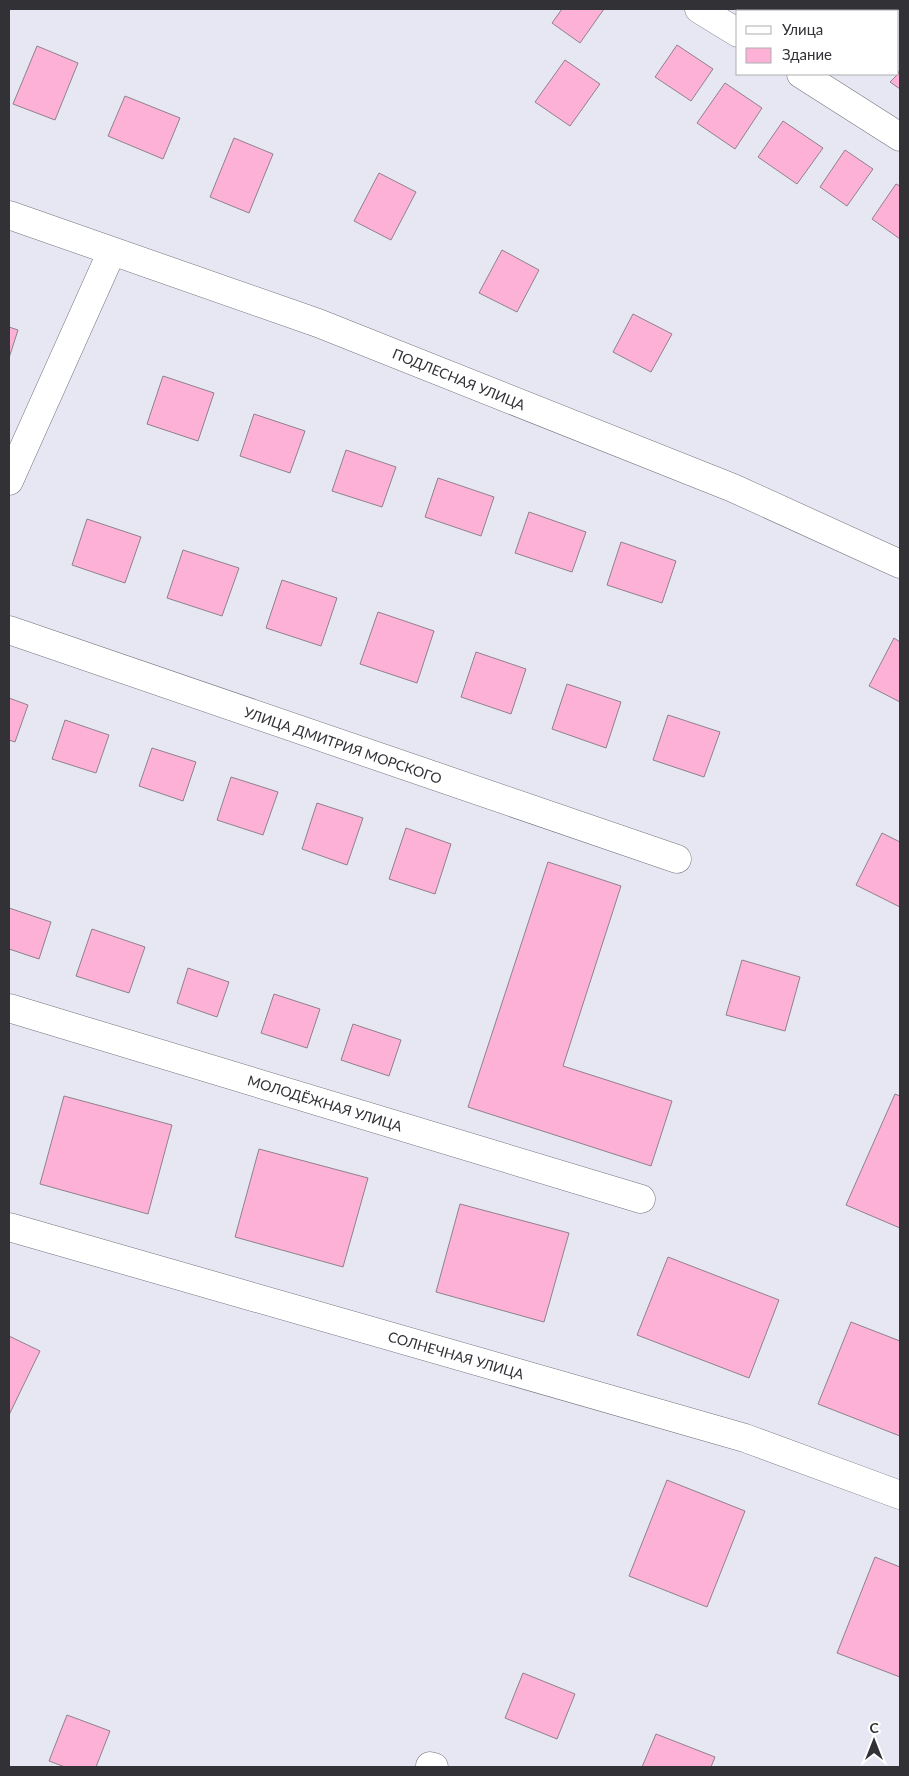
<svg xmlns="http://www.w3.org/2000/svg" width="909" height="1776" font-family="Lato,sans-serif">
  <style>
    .building { fill: #feb1d6; stroke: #8e8288 }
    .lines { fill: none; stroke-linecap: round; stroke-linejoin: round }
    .street-casing { stroke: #73747e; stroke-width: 29 }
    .street { stroke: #fff; stroke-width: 28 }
    .labels { text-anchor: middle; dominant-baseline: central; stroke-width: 4; stroke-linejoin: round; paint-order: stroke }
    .street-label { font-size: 14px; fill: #313136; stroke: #fff }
  </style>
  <rect width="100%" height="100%" fill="#e6e7f3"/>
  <path class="building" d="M562,9H604L580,43L552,23Z
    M677,45L713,69L691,101L655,77Z
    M37,46L78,63L55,120L13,104Z
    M565,60L600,84L570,126L535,102Z
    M900,68V89L890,82L898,74Z
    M725,83L762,108L735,149L697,123Z
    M125,96L180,118L163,159L108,136Z
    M783,121L823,148L797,184L758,157Z
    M234,138L273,154L249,213L210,197Z
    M845,150L873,169L847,206L820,187Z
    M379,173L416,192L391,240L354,221Z
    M896,184L900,186V239L872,219Z
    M502,250L539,270L517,312L479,293Z
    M633,314L672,334L651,372L613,352Z
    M9,327L18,330L9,358Z
    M163,376L214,393L198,441L147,424Z
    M254,414L305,431L290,473L240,456Z
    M346,450L396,467L382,507L332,491Z
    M438,478L494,497L481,536L425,517Z
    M529,512L586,532L572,572L515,553Z
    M87,519L141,537L125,583L72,565Z
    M621,542L676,561L662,603L607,585Z
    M183,550L239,568L222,616L167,598Z
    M282,580L337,598L321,646L266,628Z
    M378,612L434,631L417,683L360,664Z
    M894,638L900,642V702L869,686Z
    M476,652L526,669L511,714L461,697Z
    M567,684L621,702L606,748L552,729Z
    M9,698L28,705L15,742L9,740Z
    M668,715L720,732L704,777L653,760Z
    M65,720L109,735L96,773L52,759Z
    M152,748L196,762L183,801L139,786Z
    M231,777L278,792L263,835L217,820Z
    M317,803L363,818L347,865L302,849Z
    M406,828L451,844L435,894L389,879Z
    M882,833L900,842V907L856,885Z
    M548,862L621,886L563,1066L672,1101L651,1166L468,1107Z
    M9,908L51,922L39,959L9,949Z
    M92,929L145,947L129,993L76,976Z
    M742,960L800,977L785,1031L726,1015Z
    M188,968L229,982L217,1017L177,1003Z
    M274,994L320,1009L307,1048L261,1033Z
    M353,1024L401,1040L389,1076L341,1060Z
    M895,1094L900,1096V1228L846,1205Z
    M64,1096L172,1125L148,1214L40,1184Z
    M259,1149L368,1178L343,1267L235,1237Z
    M460,1204L569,1233L544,1322L436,1292Z
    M668,1257L779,1300L749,1378L637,1335Z
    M851,1322L900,1341V1436L818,1404Z
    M9,1336L40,1351L9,1415Z
    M667,1480L745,1511L707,1607L629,1576Z
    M875,1557L900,1567V1677L837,1653Z
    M523,1673L575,1694L557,1739L505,1718Z
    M67,1715L110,1731L96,1767H65L49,1761Z
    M656,1734L715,1757L711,1767H642Z"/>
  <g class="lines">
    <defs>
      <path id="street" d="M699,9L738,33
        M801,74L900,137
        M9,215L318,323L733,488L900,564
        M9,481L112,251
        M9,630L677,859
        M9,1008L641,1199
        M9,1227L745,1438L900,1495
        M430,1766L434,1767"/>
    </defs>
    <use href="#street" class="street-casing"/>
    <use href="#street" class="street"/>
  </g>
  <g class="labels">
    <g class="street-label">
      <text transform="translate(459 379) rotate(22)">ПОДЛЕСНАЯ УЛИЦА</text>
      <text transform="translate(343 745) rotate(19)">УЛИЦА ДМИТРИЯ МОРСКОГО</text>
      <text transform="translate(325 1103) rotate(17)">МОЛОДЁЖНАЯ УЛИЦА</text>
      <text transform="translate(456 1355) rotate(16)">СОЛНЕЧНАЯ УЛИЦА</text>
    </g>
  </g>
  <rect width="909" height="1776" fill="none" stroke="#313136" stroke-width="20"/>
  <rect x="736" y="10" width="162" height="65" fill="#ffffff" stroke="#adadaf"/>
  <rect x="746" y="26" width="25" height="8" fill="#ffffff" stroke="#adadaf"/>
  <text x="782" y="35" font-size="15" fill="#313136">Улица</text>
  <rect x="746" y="48" width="25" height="15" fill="#feb1d6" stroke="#adadaf"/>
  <text x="782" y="60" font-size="15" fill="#313136">Здание</text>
  <g transform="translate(874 1741)" stroke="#ffffff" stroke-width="4" paint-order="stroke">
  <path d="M0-4L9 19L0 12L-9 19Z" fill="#313136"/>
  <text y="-8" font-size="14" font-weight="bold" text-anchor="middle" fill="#313136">С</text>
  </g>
</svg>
